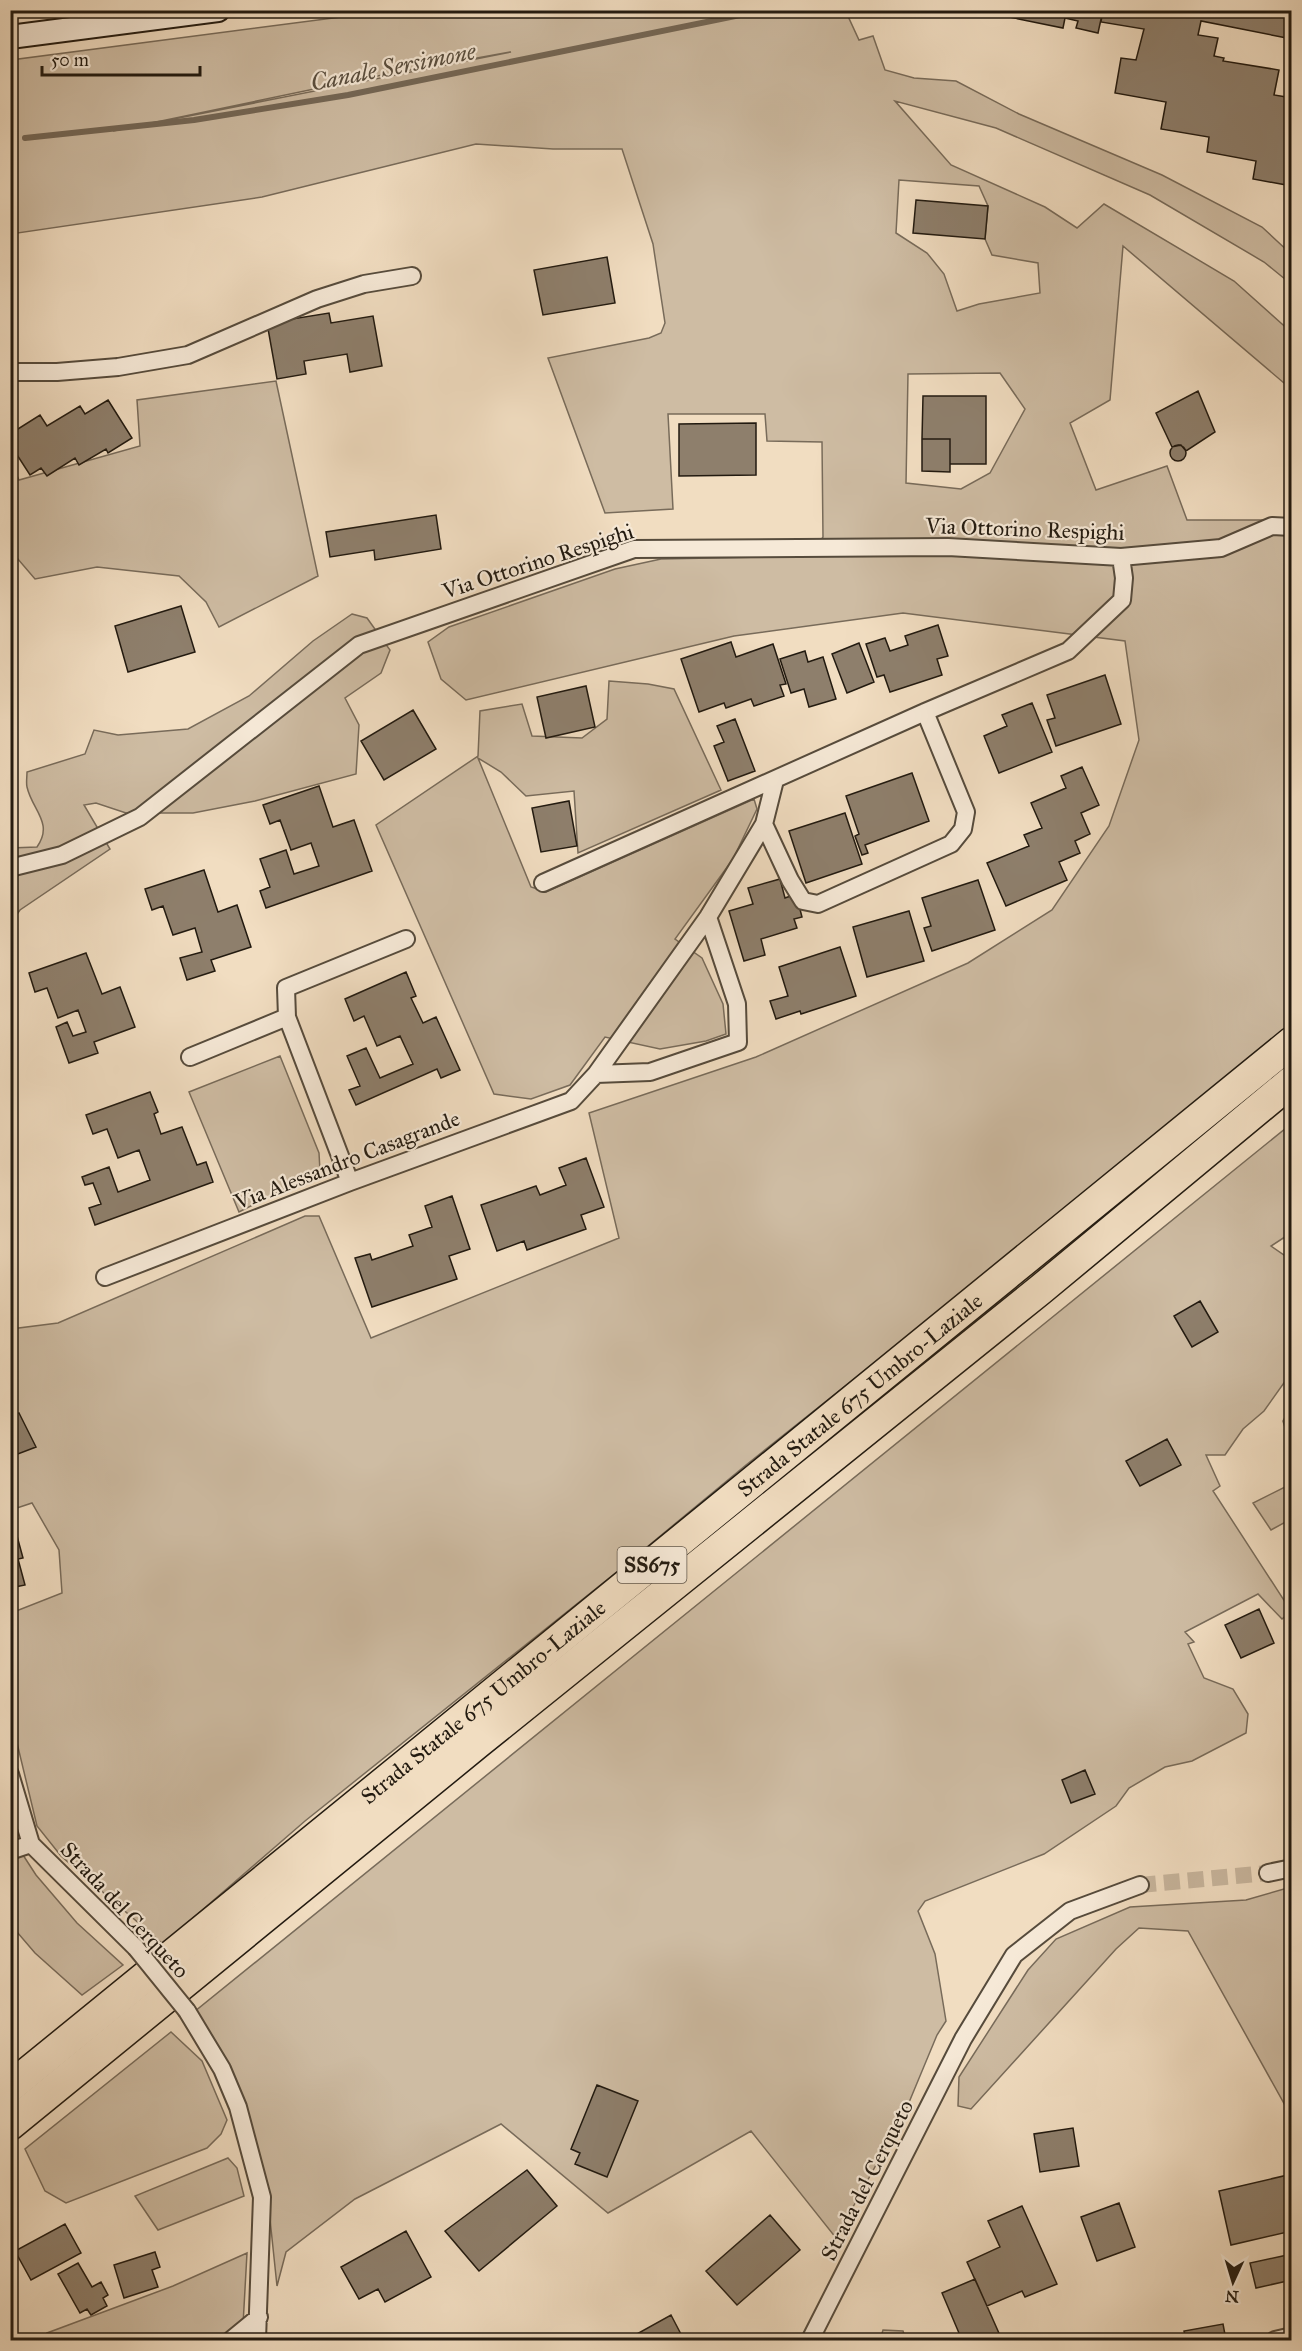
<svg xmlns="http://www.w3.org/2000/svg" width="1302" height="2351" font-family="'IM FELL Great Primer',serif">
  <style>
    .green { fill: #cebca3; stroke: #786b5a; stroke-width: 1.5; fill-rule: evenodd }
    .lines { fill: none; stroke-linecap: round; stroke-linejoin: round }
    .stream { stroke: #746756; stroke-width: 6 }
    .building { fill: #8e7f6c; stroke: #221a10; stroke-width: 1.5 }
    .street-tunnel { stroke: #c8b69e; stroke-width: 16; stroke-dasharray: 16 8; stroke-linecap: butt }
    .street-casing { stroke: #564b3c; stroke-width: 20 }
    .secondary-casing { stroke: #221a10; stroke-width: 26 }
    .highway-casing { stroke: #221a10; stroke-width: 33 }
    .street { stroke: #f6e9d7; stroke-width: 16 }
    .secondary { stroke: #f6e9d7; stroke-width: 22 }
    .highway { stroke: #f1ddc1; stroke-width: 30 }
    .street-bridge-casing { stroke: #564b3c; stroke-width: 20; stroke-linecap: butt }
    .street-bridge { stroke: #f6e9d7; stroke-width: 16 }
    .labels { text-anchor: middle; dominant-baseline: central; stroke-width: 4.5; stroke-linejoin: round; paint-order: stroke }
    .shield { fill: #f6e9d7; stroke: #62584c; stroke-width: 1.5 }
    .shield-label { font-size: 21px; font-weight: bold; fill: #221a10 }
    .street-label { font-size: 22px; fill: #221a10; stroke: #f6e9d7 }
    .water-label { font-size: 24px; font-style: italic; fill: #594e3f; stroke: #f6e9d7 }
  </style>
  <rect width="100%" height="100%" fill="#f1ddc1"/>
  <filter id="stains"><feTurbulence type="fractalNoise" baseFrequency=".00333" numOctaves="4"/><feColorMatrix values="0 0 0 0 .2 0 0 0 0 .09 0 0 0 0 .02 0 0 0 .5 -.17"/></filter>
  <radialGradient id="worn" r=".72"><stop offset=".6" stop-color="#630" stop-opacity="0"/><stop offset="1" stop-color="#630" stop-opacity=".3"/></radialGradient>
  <path class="green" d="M395,10L847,11V14L859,40L873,36L885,70L914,78L956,81L1019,114L1162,175L1262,227L1291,254V284L1264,262L1150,195L996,128L895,101L951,165L1045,207L1077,228L1104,204L1234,281L1291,332V389L1123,246L1110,400L1070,423L1096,490L1167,466L1187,520H1291V542L1289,545L1292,546L1291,1024L1219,1089L746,1465L618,1571L305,1821L163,1944L61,1856L37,1826L11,1718V1613L62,1593L59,1550L32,1503L11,1510V1329L58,1323L305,1216H319L371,1338L619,1238L589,1113L756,1057L968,963L1052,910L1109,826L1139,740L1125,641L903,613L734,636L466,700L441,679L428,642L449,627L615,569L661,559L811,556L823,537L822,442L767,441L765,414H668L673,509L605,513L548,358L649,338L661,333L665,323L653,244L622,149H553L476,144L262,197L11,234V60ZM510,52H511L113,131L372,77ZM899,180L979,186L988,206L985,239L992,255L1038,263L1040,293L979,304L957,311L944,274L927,253L896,233ZM1000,373L1025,409L990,473L961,489L906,483L908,374Z
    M276,381L318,576L219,627L206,602L179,576L97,567L35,579L11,551L10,460L19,480L140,446L137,400Z
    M352,614L367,618L390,650L381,673L345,698L359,725L356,774L255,801L193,813H126L96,803L84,805L110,849L20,910L15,917L11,918L10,848L37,847C54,823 32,810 27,787C26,783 27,777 27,772L85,754L94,730L118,735L188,729L249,696L313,641Z
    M609,681L648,684L674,689L721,790L578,853L574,791L526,796L501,772L478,758L531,887L546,892L754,799L757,809L733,859L675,939L702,958L723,1004L726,1034L706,1041L660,1049L605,1037L570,1085L531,1099L494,1094L376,825L478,756L480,711L522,704L532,736L582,738L607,719Z
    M280,1056L319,1153L320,1171L239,1212L189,1092Z
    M1291,1124V1233L1271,1246L1291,1260V1373L1264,1411L1243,1429L1225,1455H1206L1220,1486L1213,1491L1291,1611L1282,1619L1258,1594L1185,1632L1194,1642L1188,1644L1204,1678L1233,1689L1248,1714L1246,1733L1192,1761L1165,1767L1129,1788L1116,1806L1044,1854L925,1901L918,1911L935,1954L946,2021L937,2035L905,2112L836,2238L751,2131L608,2213L501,2124L355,2199L286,2252L277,2286L266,2181L194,2012Z
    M1291,1406V1447L1283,1421Z
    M1291,1484V1519L1271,1530L1253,1503Z
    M10,1835L36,1875L77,1923L123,1965L82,1995L35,1953L11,1925Z
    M1291,1887V2116L1188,1931L1139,1928L1116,1949L971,2109L958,2106L959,2077L1028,1970L1056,1939L1130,1907L1246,1900Z
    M171,2032L202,2061L227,2120L221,2134L207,2148L66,2203L45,2191L25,2149Z
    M228,2158L237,2168L244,2196L158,2230L135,2196Z
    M247,2253L243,2325L225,2340H51L47,2333L173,2286Z
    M883,2330L903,2331L906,2340H880Z"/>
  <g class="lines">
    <path class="stream" d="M25,138L194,120L348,95L765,10"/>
  </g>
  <path class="building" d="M1000,10H1103L1098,33L1076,28L1078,21L1065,18L1063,28L999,15Z
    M1103,10H1292V39L1201,21L1198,35L1218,38L1214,56L1224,58L1223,61L1279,70L1274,95L1292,98V186L1253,179L1256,161L1207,152L1209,137L1161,129L1166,102L1115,93L1121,58L1136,60L1144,29L1101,22Z
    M916,200L988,206L985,239L913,233Z
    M607,257L615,303L543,315L534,270Z
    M329,313L331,323L373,316L382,366L350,372L347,354L304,361L306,374L277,379L267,323Z
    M1198,391L1215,432L1186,451L1181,445L1172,447L1156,413Z
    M923,396H986V464H950V439H922Z
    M108,400L132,438L108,453L106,449L79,465L75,458L47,476L41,468L30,475L10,444V434L40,415L47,426L80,406L85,414Z
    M756,423V475L679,476V424Z
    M922,439H950V472L922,471Z
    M1170 453a8 8 0 1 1 16 0a8 8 0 1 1-16 0Z
    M436,515L441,549L375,560L374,550L330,557L326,532Z
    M181,606L195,652L128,672L115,626Z
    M938,625L948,656L937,659L942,675L890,692L884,675L877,677L866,644L885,638L890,651L908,645L905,636Z
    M731,642L736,657L773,644L786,684L780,685L784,696L754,706L751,699L726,708L724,703L699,712L681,659Z
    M859,643L874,682L847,693L832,654Z
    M805,651L808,662L823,657L836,699L809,707L804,689L791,693L780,659Z
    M1105,675L1121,724L1056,746L1047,720L1055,718L1047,695Z
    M586,686L595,727L546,738L537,697Z
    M1032,703L1052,752L999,773L984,736L1007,726L1002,715Z
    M413,710L436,749L384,780L361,741Z
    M735,719L755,771L728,781L714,746L724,742L717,726Z
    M1082,767L1099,805L1081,813L1090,834L1075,841L1080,853L1059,862L1067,880L1006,906L987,863L1029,846L1024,835L1042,828L1031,803L1066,788L1061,776Z
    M912,773L929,821L865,845L868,853L862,855L855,836L859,834L846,796Z
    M319,786L333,827L354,820L372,871L266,908L260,891L270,887L260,859L286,850L294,874L319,866L311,843L291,850L280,820L270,824L263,805Z
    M569,801L577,846L541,852L532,808Z
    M845,813L862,864L806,883L789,831Z
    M204,870L218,912L237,905L251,947L211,960L215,971L187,980L180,958L202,952L195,928L173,935L163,906L152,910L145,889Z
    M780,879L785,898L796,894L802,917L794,919L797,928L761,939L765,955L744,961L729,911L753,904L748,888Z
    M978,880L995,930L932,951L924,928L931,926L922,898Z
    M909,911L924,961L867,977L853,927Z
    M840,947L856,996L801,1014L800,1011L776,1019L770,1001L788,996L779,967Z
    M86,953L102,994L120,987L135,1027L94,1042L98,1053L69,1063L56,1027L67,1022L73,1036L86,1032L78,1010L58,1018L47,988L35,992L29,973Z
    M406,972L416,996L411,998L423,1023L436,1017L460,1070L441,1078L437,1069L356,1105L349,1090L360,1086L347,1056L366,1048L380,1078L413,1064L400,1036L377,1046L364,1016L354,1021L345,999Z
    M150,1092L158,1112L154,1114L161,1134L182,1127L197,1165L206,1162L213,1182L95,1225L89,1208L101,1204L93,1183L85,1185L82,1177L109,1167L118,1192L150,1180L139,1150L118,1158L107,1129L93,1134L86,1115Z
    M586,1158L604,1207L581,1215L586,1229L527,1250L524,1241L497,1251L481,1205L536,1186L540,1195L566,1185L559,1168Z
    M452,1196L470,1249L449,1256L457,1279L372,1307L355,1258L370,1254L372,1260L413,1246L409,1235L432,1227L425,1206Z
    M1200,1301L1218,1332L1192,1347L1174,1316Z
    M19,1413L36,1447L10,1457V1416Z
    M1167,1439L1181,1465L1140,1486L1126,1461Z
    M17,1536L23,1558L18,1559L25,1585L10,1588V1538Z
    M1259,1609L1274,1643L1241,1658L1225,1625Z
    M1085,1770L1095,1794L1071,1803L1062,1780Z
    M597,2085L638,2101L607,2177L575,2164L580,2153L571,2149Z
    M1073,2128L1079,2166L1040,2172L1034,2134Z
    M527,2170L557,2206L479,2271L445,2231Z
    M1292,2174V2231L1231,2245L1219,2191Z
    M1119,2203L1135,2247L1097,2261L1081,2217Z
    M1022,2206L1057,2284L1025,2297L1022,2291L987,2306L967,2262L1000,2247L988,2221Z
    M770,2215L800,2250L737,2305L706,2271Z
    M65,2224L81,2253L31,2280L15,2251Z
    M406,2231L431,2277L385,2302L378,2289L359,2299L341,2267Z
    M155,2252L160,2267L152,2270L158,2287L124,2298L114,2265Z
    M1292,2254V2280L1256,2288L1250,2263Z
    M78,2263L92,2287L101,2282L108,2295L103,2298L107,2306L91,2315L87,2309L80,2313L58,2274Z
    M975,2279L1002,2340H941L959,2333L942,2293Z
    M671,2315L684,2340H626Z
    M1223,2324L1226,2340H1186L1184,2331Z"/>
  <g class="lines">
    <path class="street-tunnel" d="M1140,1885L1268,1873"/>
    <defs>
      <path id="street" d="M10,372H57L118,367L188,355L317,299L364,284L412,276
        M764,824L790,880L803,901L818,904L951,844L963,829L966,812L925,712
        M10,868L62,855L140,817L359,645L634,549L948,547L1121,557L1221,548L1272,526L1292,527
        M543,883L925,712L1068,651L1122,600L1124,578L1121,557
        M287,1017L286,988L406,939
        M190,1057L287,1017L350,1182
        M596,1074L650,1072L738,1042L737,1004L708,917
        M105,1277L350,1182L571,1101L596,1074L708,917L764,824L775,780
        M10,1774L31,1844L136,1948
        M10,1851L31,1844
        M1268,1873L1292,1868
        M187,2011L222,2069L238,2107L262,2197L257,2340
        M231,2340L259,2317
        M810,2340L963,2039L1014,1955L1070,1911L1140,1885
        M1275,2340L1292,2336"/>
      <path id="secondary" d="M10,37L218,10"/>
      <g id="highway">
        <path id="s1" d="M10,2087L1292,1042"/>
        <path d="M10,2125L479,1742L1040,1290L1292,1081"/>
      </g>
    </defs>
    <use href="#street" class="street-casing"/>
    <use href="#secondary" class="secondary-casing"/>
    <use href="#highway" class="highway-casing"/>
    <use href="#street" class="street"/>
    <use href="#secondary" class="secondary"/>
    <use href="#highway" class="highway"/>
    <defs>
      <path id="street-bridge" d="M136,1948L187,2011"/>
    </defs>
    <use href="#street-bridge" class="street-bridge-casing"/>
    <use href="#street-bridge" class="street-bridge"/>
  </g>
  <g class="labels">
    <rect class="shield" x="617.5" y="1547" width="69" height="36" rx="4.5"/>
    <g class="shield-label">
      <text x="652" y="1565">SS675</text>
    </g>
    <g class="street-label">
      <text transform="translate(1025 529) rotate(2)">Via Ottorino Respighi</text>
      <text transform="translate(538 561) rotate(-18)">Via Ottorino Respighi</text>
      <text transform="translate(347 1160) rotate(-21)">Via Alessandro Casagrande</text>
      <text stroke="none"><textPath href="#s1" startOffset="1096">Strada Statale 675 Umbro-Laziale</textPath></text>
      <text stroke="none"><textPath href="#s1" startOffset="610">Strada Statale 675 Umbro-Laziale</textPath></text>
      <text transform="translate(125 1910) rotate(47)">Strada del Cerqueto</text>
      <text transform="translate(867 2180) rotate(-63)">Strada del Cerqueto</text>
    </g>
    <g class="water-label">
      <text transform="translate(393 67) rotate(-11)">Canale Sersimone</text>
    </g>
  </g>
  <rect width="1302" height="2351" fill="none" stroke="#f1ddc1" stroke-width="36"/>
  <rect x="12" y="12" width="1278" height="2327" fill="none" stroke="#221a10" stroke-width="3"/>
  <rect x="18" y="18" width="1266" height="2315" fill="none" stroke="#221a10" stroke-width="1.5"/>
  <g transform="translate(1233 2282) rotate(184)" stroke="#f6e9d7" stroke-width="4.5" paint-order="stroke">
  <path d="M0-4.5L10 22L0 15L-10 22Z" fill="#221a10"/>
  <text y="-9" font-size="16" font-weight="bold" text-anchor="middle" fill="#221a10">N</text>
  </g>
  <path d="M42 66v9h158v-9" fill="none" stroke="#221a10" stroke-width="3"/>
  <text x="51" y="66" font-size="18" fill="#221a10" stroke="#f6e9d7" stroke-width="4.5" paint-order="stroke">50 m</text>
  <rect width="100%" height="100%" filter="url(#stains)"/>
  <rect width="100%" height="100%" fill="url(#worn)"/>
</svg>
